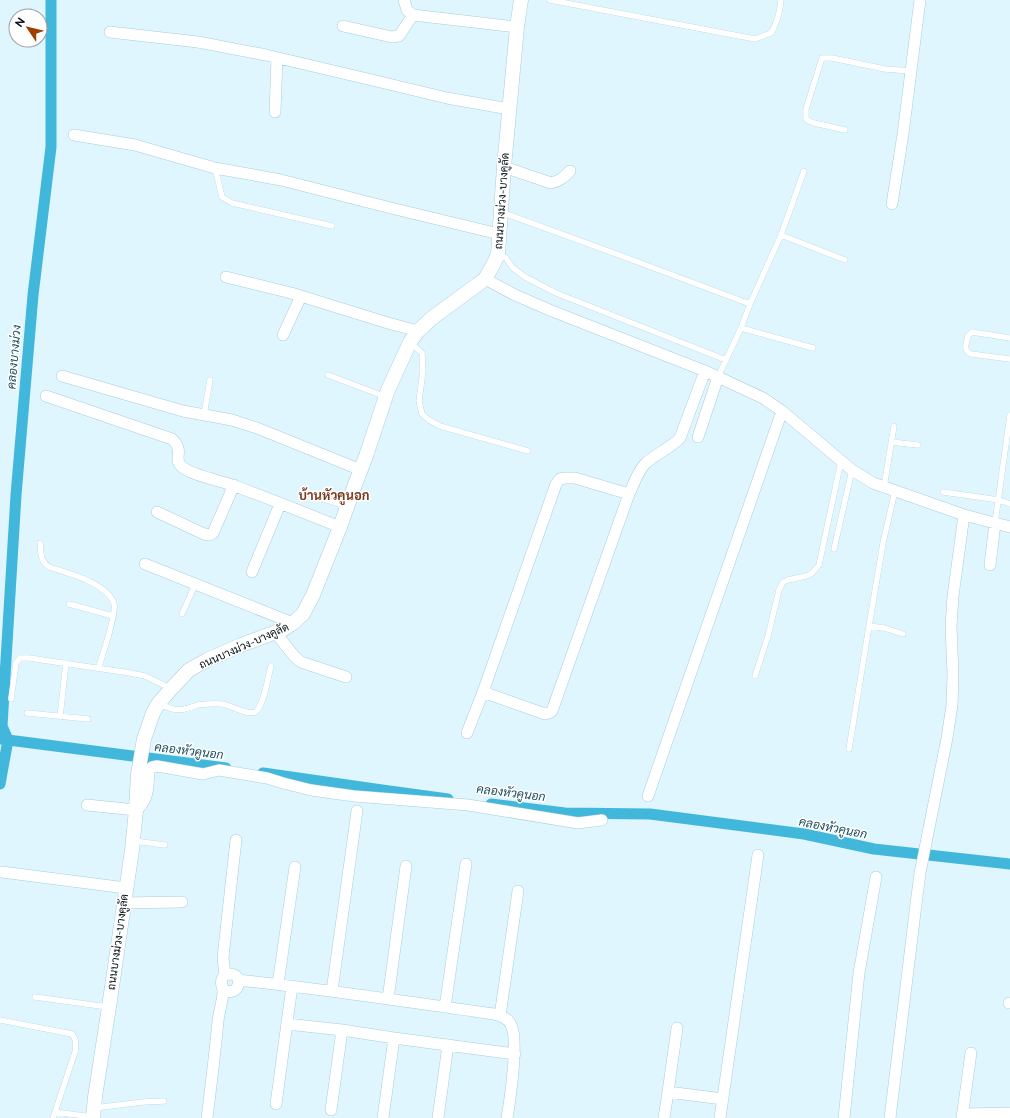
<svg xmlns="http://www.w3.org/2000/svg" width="1010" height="1118" font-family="Raleway,Sarabun,sans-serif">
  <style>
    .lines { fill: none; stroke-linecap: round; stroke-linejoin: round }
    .canal { stroke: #41b7dc; stroke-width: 11 }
    .service-casing { stroke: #a9ccda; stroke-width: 6 }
    .minor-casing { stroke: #a9ccda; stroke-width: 12 }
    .tertiary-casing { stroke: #a9ccda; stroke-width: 15 }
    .service { stroke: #fff; stroke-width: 5.5 }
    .minor { stroke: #fff; stroke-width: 11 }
    .tertiary { stroke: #fff; stroke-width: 14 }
    .labels { text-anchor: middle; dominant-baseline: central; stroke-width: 3; stroke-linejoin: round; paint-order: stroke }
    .street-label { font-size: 11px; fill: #040f14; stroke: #fff }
    .water-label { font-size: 12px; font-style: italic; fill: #194a5a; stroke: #fff }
    .quarter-label { font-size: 13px; font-weight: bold; fill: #7d3b1e; stroke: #fff }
  </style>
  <rect width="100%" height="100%" fill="#e0f6fe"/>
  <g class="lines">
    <path class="canal" d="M0,739L226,768
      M8,740L2,726L16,495L33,295L51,147V0
      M263,773L382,790L448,799
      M0,784L8,740
      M491,804L565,813L650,814L804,834L874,849L1010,864"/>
    <defs>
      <path id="service" d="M550,0L755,39L771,33C777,23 780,12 781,0
        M845,130L814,123L809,121L806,119V109L822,58H832L885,69L911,71
        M215,168L222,197L232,203L332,226
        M501,212L630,259L750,304
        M781,235L845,260
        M498,254L506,258L513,268L525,277L556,293L726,360
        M741,328L813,348
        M1010,338L972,332L968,336C966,343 963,351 971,354L1010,359
        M411,343L422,353L423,371L419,401L422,414L429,420L440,426L528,451
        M328,375L386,397
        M718,377L741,328L750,304L781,235L804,171
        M204,415L210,380
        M891,442L918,445
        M884,487L894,426
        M895,491L883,543L869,626L884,628L903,634
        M943,492L999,500L1010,504
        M318,497L347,507
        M995,523L1010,415
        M40,543C41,553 40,561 49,567C67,573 108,583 114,604C117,613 102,656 99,667
        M834,549L852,470
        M69,604L113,616
        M182,614L195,585
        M755,676L768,636L779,590L783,582L788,580L806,576L811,574L819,565L841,461
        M11,699L16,663L20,658H29L130,673L145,676L170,688
        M159,704C163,705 168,708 173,709C182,711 189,708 197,705C205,704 214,703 222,704C231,705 247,716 255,712C264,707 268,676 271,666
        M27,713L88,719
        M60,717L66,663
        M849,749L869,626
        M134,841L165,845
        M35,997L108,1007
        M0,1020L72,1034C77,1040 76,1045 75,1052L53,1118
        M94,1108L143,1102L164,1101
        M55,1112L92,1117"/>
      <path id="minor" d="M404,0L407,10L413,15L517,27
        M343,26L392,37L399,36L413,15
        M110,32L198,42L266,55L372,80L447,98L509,109
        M275,112L277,58
        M74,135L135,145L215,168L281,180L391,208L499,234
        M504,167L551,183C560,181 564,177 570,171
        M892,204L903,134L920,0
        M226,277L291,293L388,323L418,331
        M485,279L515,295L552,311L705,371L763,398L782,411L852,470L873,483L964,515L1010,527
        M283,335L301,296
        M62,376L183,411L232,420L257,428L361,470
        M46,396L172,439C185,451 173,458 181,466C190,475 222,481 235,486C270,499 305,513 340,527
        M698,437L718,377
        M157,512L204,534L209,535L213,533L234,485
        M145,564L293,623
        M990,565L995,523
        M252,572L280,504
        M275,632L294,656L301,662L346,677
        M483,692L545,714L549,713L552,711L629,494C634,484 637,473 644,465C654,454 670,449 680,438L705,371
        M467,733L483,692L556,484L560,479L565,478H575L629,494
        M648,796L782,411
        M87,805L136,810C149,801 148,785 149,771L152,767L157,766L203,774L219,770L267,778L283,783L311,790L354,796L468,805L578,823L602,820
        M2,872L126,888
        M124,903L182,902
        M225,975L223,958L224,948L236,840
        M238,980C324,989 409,1002 494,1014C501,1016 508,1018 511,1025C519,1040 510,1100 507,1118
        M278,984L295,867
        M332,991L357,811
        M388,999L406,866
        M1009,1003H1010
        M445,1007L466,864
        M500,1016L518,891
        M287,1024L342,1030L394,1038L515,1054
        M668,1092L677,1028
        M276,1104L292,986
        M331,1110L342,1030
        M963,1114L1010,1113
        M207,1118C211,1086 215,1053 218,1021C219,1011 223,1001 223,991C223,986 219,982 223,977C225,974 229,974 232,974C245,977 237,999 223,989
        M383,1118L394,1038
        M438,1118L448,1045
        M664,1118L668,1092L723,1099
        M720,1118L758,855
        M844,1118L859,973L876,877
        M890,1118L916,904L920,873L947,738L952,705L953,674L951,626L953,596L964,515
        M962,1118L971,1053"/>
      <path id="tertiary" d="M93,1118L95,1097L109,1007L132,850L136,810L138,774L144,739L153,713L158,704L171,689L189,670L207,660L241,645L284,629L293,623L303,614L313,595L340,527L353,490L366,456L388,390L410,342L418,331L432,318L477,285L485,279L493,265L498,254L504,167L517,27L521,0"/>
    </defs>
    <use href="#service" class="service-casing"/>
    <use href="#minor" class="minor-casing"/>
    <use href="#tertiary" class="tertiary-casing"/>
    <use href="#service" class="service"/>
    <use href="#minor" class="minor"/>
    <use href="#tertiary" class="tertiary"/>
  </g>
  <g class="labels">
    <g class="street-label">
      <text transform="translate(502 201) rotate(-86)">ถนนบางม่วง-บางคูลัด</text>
      <text transform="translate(244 646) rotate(-24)">ถนนบางม่วง-บางคูลัด</text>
      <text transform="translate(118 942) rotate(-82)">ถนนบางม่วง-บางคูลัด</text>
    </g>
    <g class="water-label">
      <text transform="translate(14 357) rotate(-85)">คลองบางม่วง</text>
      <text transform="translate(189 751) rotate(7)">คลองหัวคูนอก</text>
      <text transform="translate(511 793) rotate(7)">คลองหัวคูนอก</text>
      <text transform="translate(833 828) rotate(11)">คลองหัวคูนอก</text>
    </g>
    <g class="quarter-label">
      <text x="334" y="495">บ้านหัวคูนอก</text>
    </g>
  </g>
  <g transform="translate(28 28) rotate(305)"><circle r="19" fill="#ffffff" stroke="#9b9fa1"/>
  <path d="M0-3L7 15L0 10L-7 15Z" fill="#a03d01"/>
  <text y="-6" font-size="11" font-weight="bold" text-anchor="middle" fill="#040f14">N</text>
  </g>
</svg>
